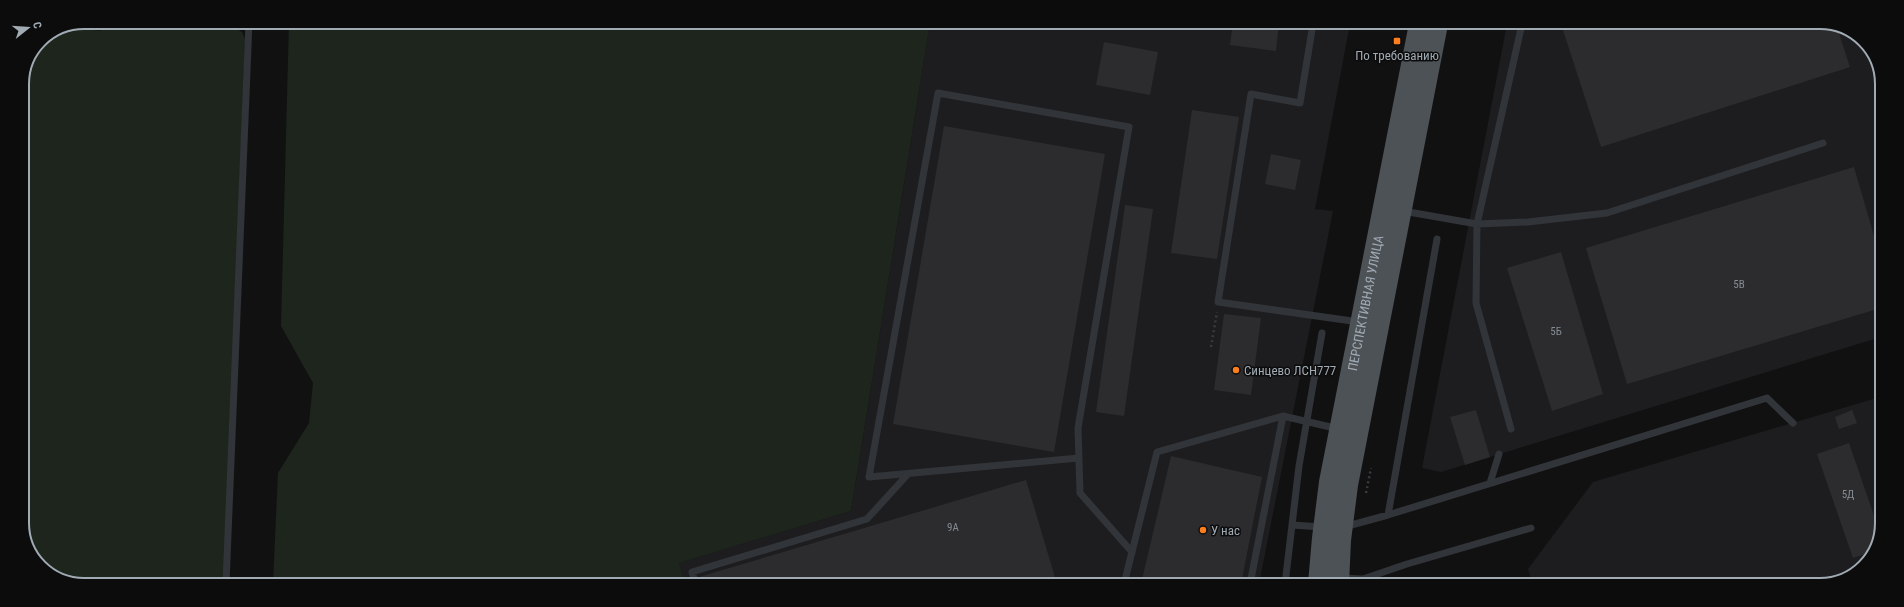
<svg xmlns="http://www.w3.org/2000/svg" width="1904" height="607" font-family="'Roboto Condensed',sans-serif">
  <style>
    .built { fill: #1d1d1f }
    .green { fill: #1d251d }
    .building { fill: #2c2c2f }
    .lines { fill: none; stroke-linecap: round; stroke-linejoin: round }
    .path { stroke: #373b3f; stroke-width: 2.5; stroke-dasharray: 2 3; stroke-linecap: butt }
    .service { stroke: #313438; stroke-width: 7 }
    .primary { stroke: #4d5257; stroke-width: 22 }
    .poi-dot { fill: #fc7e1f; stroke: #0c0c0d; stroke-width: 1.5 }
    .labels { text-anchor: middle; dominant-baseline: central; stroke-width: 3; stroke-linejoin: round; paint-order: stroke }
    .number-label { font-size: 11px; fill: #848b93 }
    .poi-label { font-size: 13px; fill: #a1abb4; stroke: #0c0c0d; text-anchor: start }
    .street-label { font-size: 13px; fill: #a1abb4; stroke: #0c0c0d }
    .rim { fill: none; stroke: #a1abb4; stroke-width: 2 }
  </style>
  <rect width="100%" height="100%" fill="#111112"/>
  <path class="built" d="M930,23L1350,24L1315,209L1333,211L1259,584H684L678,563L851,511Z
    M1507,24H1836L1867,43L1882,80V128L1877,130L1882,145L1881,337L1441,472L1422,468Z
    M1880,397V539L1858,572L1820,585H1533L1528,569L1593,482Z"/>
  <path class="green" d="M114,22C139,22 225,19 242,32L245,39L224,583H68L37,564L22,527V84L40,40L79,24C91,31 105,35 114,22Z
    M289,22L930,23L851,511L679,563L684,584L273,583L278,473L309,423L313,383L281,326Z"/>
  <path class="building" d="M1233,23H1279L1276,51L1230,45Z
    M1561,24H1836L1850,67L1601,147Z
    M1104,42L1158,52L1150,95L1096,85Z
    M1192,110L1239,117L1217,259L1171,253Z
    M944,126L1105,154L1054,452L893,424Z
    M1271,154L1301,160L1295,190L1265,184Z
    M1854,167L1881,260V308L1627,384L1586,248Z
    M1125,205L1153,209L1124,416L1096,412Z
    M1561,252L1603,394L1552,411L1507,268Z
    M1224,314L1261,318L1251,395L1214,390Z
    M1476,410L1490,457L1465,465L1450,417Z
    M1852,410L1857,423L1839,429L1835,417Z
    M1849,443L1880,533V539L1871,552L1853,558L1817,454Z
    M1171,456L1262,477L1241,584H1141Z
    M1026,480L1057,584H701L699,577Z"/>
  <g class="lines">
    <path class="path" d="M1211,347L1217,312
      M1366,493L1371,468"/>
    <path class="service" d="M220,22L249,26
      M1313,24L1300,103L1251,94L1218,302L1359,322
      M1403,211L1477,224L1528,222L1607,213L1823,143
      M1283,416L1339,429
      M1511,429L1476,303L1477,224L1522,24
      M1079,458L869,477L938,93L1129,127L1078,428L1080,493L1132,552
      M1490,483L1499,454
      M1388,515L1767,398L1793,423
      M1292,525L1322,527
      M1344,527L1388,515L1437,239
      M1340,578L1363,579L1407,564L1531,528
      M226,583L249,22
      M696,584L692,572L867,519L908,474
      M1124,584L1157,452L1283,416L1250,584
      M1285,584L1299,466L1322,333"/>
    <g class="primary">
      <path id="s1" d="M1319,584L1323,538L1330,482L1420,24"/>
      <path d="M1338,584L1340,540L1347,485L1437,24"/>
    </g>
  </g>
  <g class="poi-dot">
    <rect x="1393" y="37" width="8" height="8" rx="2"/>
    <circle cx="1236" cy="370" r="4"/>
    <circle cx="1203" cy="530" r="4"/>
  </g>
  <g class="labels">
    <g class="number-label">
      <text x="1739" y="284">5В</text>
      <text x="1556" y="331">5Б</text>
      <text x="1848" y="494">5Д</text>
      <text x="953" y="527">9А</text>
    </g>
    <g class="poi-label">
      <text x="1397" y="55" text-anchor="middle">По требованию</text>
      <text x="1244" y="370">Синцево ЛСН777</text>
      <text x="1211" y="530">У нас</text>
    </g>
    <g class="street-label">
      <text stroke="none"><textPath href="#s1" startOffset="285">ПЕРСПЕКТИВНАЯ УЛИЦА</textPath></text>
    </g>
  </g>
  <path d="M0 0H1904V607H0ZM84 29H1820A55 55 0 0 1 1875 84V523A55 55 0 0 1 1820 578H84A55 55 0 0 1 29 523V84A55 55 0 0 1 84 29Z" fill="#0c0c0d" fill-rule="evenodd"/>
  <path class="rim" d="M84 29H1820A55 55 0 0 1 1875 84V523A55 55 0 0 1 1820 578H84A55 55 0 0 1 29 523V84A55 55 0 0 1 84 29Z"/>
  <g transform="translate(28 28) rotate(73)" stroke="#0c0c0d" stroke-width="3" paint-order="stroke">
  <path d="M0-3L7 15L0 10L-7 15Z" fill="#a1abb4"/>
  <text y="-6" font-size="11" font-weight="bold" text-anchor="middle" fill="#a1abb4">С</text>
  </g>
</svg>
